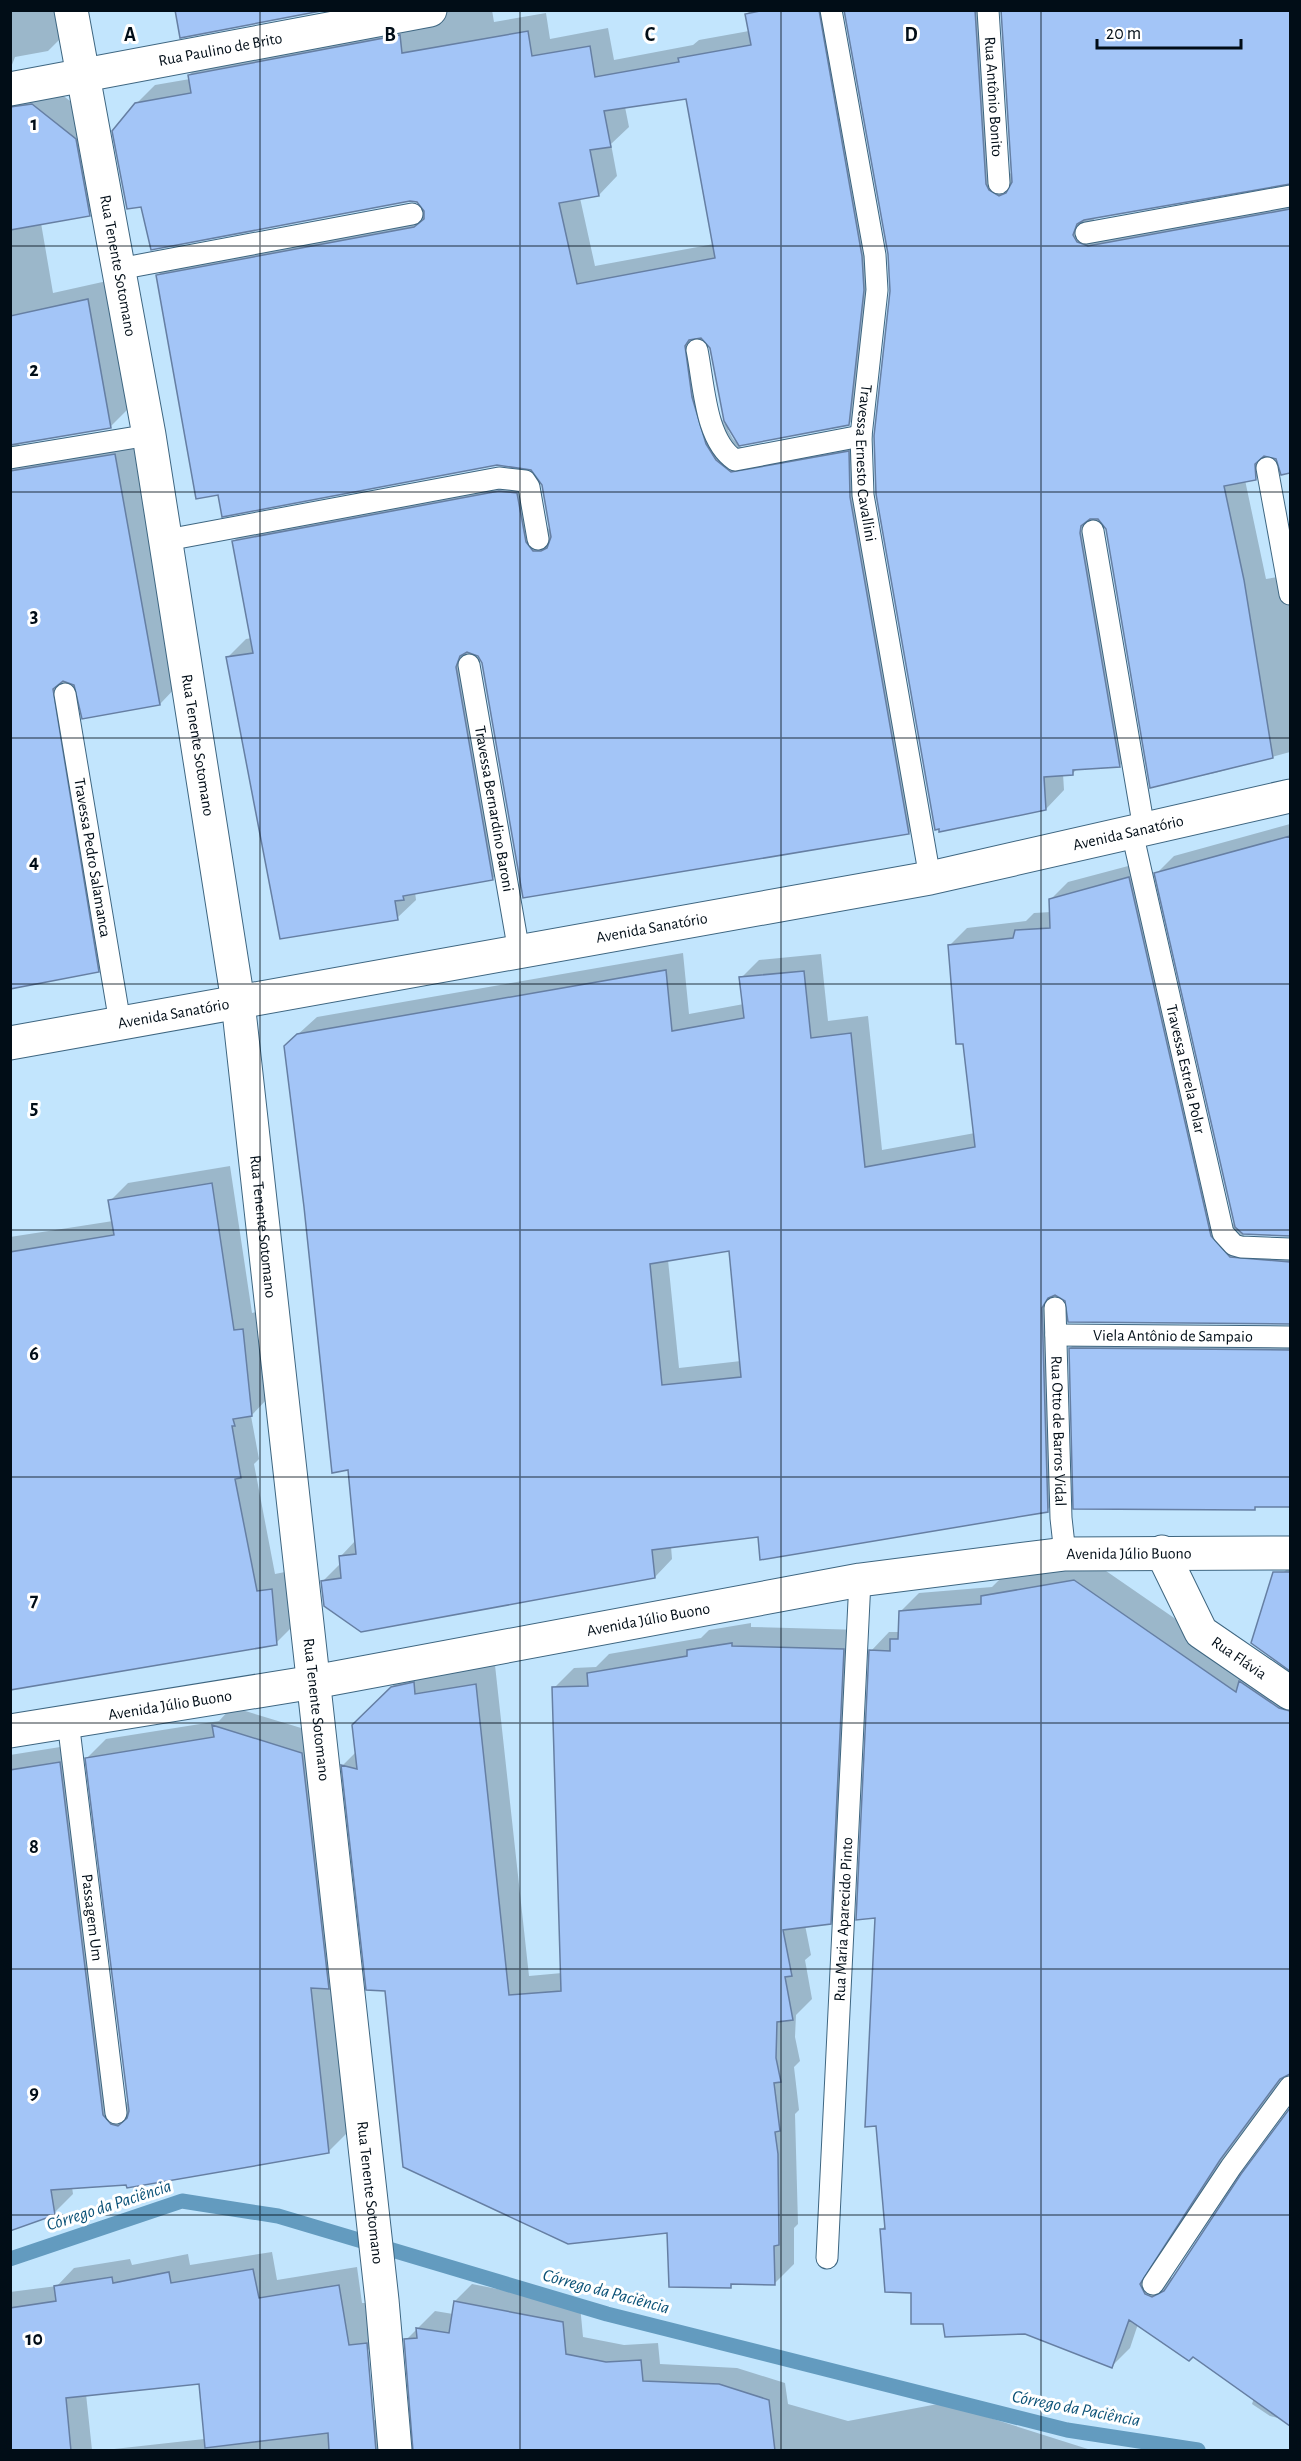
<svg xmlns="http://www.w3.org/2000/svg" width="1301" height="2461" font-family="'Alegreya Sans',sans-serif">
  <style>
    .shadow { fill: #0003; fill-rule: evenodd }
    .lines { fill: none; stroke-linecap: round; stroke-linejoin: round }
    .stream { stroke: #639bbf; stroke-width: 15 }
    .building { fill: #a3c5f7; stroke: #667fa3; stroke-width: 1.5; fill-rule: evenodd }
    .lane-casing { stroke: #3e6681; stroke-width: 23 }
    .street-casing { stroke: #3e6681; stroke-width: 35 }
    .secondary-casing { stroke: #3e6681; stroke-width: 35 }
    .lane { stroke: #fff; stroke-width: 21 }
    .street { stroke: #fff; stroke-width: 33 }
    .secondary { stroke: #fff; stroke-width: 33 }
    .grid { fill: none; stroke: #010d17; stroke-width: 1.5; stroke-opacity: 0.55 }
    .labels { text-anchor: middle; dominant-baseline: central; stroke-width: 6; stroke-linejoin: round; paint-order: stroke }
    .street-label { font-size: 16px; fill: #010d17; stroke: #fff }
    .water-label { font-size: 18px; font-style: italic; fill: #0b5277; stroke: #fff }
    .grid-label { font-size: 20px; text-anchor: middle; font-weight: bold; fill: #010d17; stroke: #fff; stroke-width: 6; stroke-linejoin: round; paint-order: stroke }
  </style>
  <rect width="100%" height="100%" fill="#c2e5fd"/>
  <path class="shadow" d="M10,10H62L67,32L48,51L15,57L10,70Z
    M450,10H492L494,22L546,13L550,39L608,28L614,60L693,45L699,40L749,31L746,15L751,10H840L880,237L867,405L849,424L728,430L733,439L746,452L867,434L868,478L927,814L909,833L483,662L476,654L511,860L493,878L415,892L416,900L397,918L227,658L246,639L252,638L234,541L252,523L519,473L535,475L544,523L551,532L543,484L532,469L497,464L219,493L157,276L176,257L425,210L417,201L136,104L155,85L190,79L189,75L208,57ZM687,98L714,244L595,266L580,198L599,195L617,176L611,144L629,127L625,107ZM704,339L708,341L725,425L718,411Z
    M846,10H995L1004,165L1011,174L1002,10H1290V183L1092,217L1100,227L1290,194V471L1282,473L1278,458L1274,456V460L1255,478L1245,480L1266,579L1290,575V752L1215,773L1151,786L1107,528L1099,519L1138,747L1120,765L1078,768L1072,774H1063L1064,790L1046,809L891,291L889,253Z
    M10,73L51,86L94,120L108,195L89,214L41,223L53,293L107,281L129,408L110,427L17,442L24,451L134,435L179,684L160,704L75,694L117,952L98,971L10,988Z
    M1290,824V1236L1242,1233L1248,1240L1290,1243V1323L1070,1321L1068,1301L1060,1296L1065,1493L1047,1510L760,1535L671,1546L672,1559L655,1577L323,1581L340,1564L341,1556L356,1540L349,1469L306,1207L285,1046L317,1017L683,953L689,1014L744,1004L741,978L759,960L821,954L828,1021L868,1016L882,1150L975,1133L949,946L967,928L1026,921L1034,913L1051,912V899L1068,882L1147,861L1228,1218L1236,1227L1156,874L1174,856ZM730,1249L741,1361L679,1368L668,1260Z
    M230,1166L252,1313L260,1311L270,1396L251,1416L259,1459L254,1464L275,1574L290,1571L294,1625L276,1643L10,1688V1237L113,1221L110,1201L128,1183Z
    M1088,1331L1290,1332V1505H1258L1255,1508L1070,1348Z
    M1093,1562L1251,1671L1290,1685V2073L1238,2140L1165,2277L1174,2278L1243,2175L1290,2110V2421L1270,2416L1252,2404L1254,2398L1193,2355L1138,2324L1130,2348L1112,2366L1025,2333L945,2322L912,2291L882,2229L886,2225L871,1651L889,1632H899L900,1612L919,1593L992,1587L1001,1578Z
    M1289,1567H1290V1671L1252,1643L1270,1586Z
    M751,1623V1627L863,1630L850,1902L830,1922L805,1925L811,1955L805,1960L812,1999L796,2015L795,2037L800,2061L794,2067L799,2110L795,2114L798,2224L794,2228V2264L774,2284L735,2282L730,2287L386,1989H368L343,1765L357,1751L353,1725L412,1667L435,1675L495,1665L529,1976L562,1973L554,1688L574,1668L596,1667L609,1654L701,1638L709,1630Z
    M232,1707L321,1734L347,2133L328,2152L127,2183L72,2187L73,2194L54,2213L10,2230V1755L79,1744L122,2095L129,2106L87,1758L106,1739L219,1721Z
    M272,2252L277,2280L357,2267L362,2303H365L370,2348L351,2367L86,2394L92,2450H10V2292L57,2286L74,2268L130,2259L132,2265L188,2254L190,2265Z
    M472,2284L580,2305L583,2337L624,2345L658,2343L660,2364L737,2368L785,2383L788,2404L848,2421L943,2403L1091,2450H415L406,2340L435,2311L453,2314L455,2301Z
    M393,2418L407,2450H105Z"/>
  <g class="lines">
    <path class="stream" d="M10,2259L182,2201L278,2216L607,2314L1067,2430L1198,2450"/>
  </g>
  <path class="building" d="M175,10H326L180,38Z
    M765,10H819L862,256L864,290L849,425L739,446L724,421L710,348L701,338L689,340L685,346L692,397L706,444L716,460L731,472L849,451L850,497L909,834L523,898L482,663L478,656L467,652L460,656L456,667L493,880L403,896L404,900L395,901L398,920L280,939L226,657L253,653L232,541L499,491L517,493L526,542L533,551H541L547,548L551,537L542,485L531,470L497,465L222,517L218,495L196,499L156,275L414,227L424,219V211L417,202L410,201L151,250L141,207L127,209L112,131L135,103L191,93L188,75L400,35L402,53L528,31L532,56L590,46L595,77L679,62L678,58L751,45L745,14ZM686,99L715,258L577,284L559,203L599,196L590,150L611,147L604,111Z
    M844,10H975L986,184L989,190L999,196L1006,193L1012,182L1001,10H1290V184L1084,220L1077,224L1073,235L1077,242L1088,246L1290,209V473L1281,475L1276,459L1264,456L1255,464L1256,480L1224,486L1244,580L1273,758L1150,788L1106,529L1098,519H1090L1081,526L1080,533L1120,767L1073,770V775L1044,777L1046,810L939,832V829L935,830L876,494L874,436L890,291L888,254Z
    M32,104L76,139L90,216L10,230V107Z
    M88,299L111,428L10,445V316Z
    M115,454L160,705L82,719L74,685L63,681L53,689L99,972L10,989V471Z
    M1290,836V1236L1243,1234L1235,1227L1154,873Z
    M1129,877L1211,1236L1230,1257L1290,1262V1324L1068,1322L1065,1301L1055,1295L1048,1298L1042,1308L1048,1512L760,1560L758,1537L652,1550L655,1578L361,1632L324,1606L321,1581L341,1578L339,1556L356,1554L348,1470L332,1473L304,1207L284,1046L297,1034L666,970L672,1031L744,1018L739,977L804,971L811,1038L851,1033L865,1167L975,1147L963,1044H956L948,945L1013,938L1015,930L1050,928L1049,899ZM729,1251L741,1377L662,1385L650,1264Z
    M212,1183L234,1330L243,1329L252,1416L233,1419L235,1426H232L241,1478L235,1479L257,1591L272,1589L277,1645L10,1690V1252L114,1235L108,1200Z
    M1069,1348L1290,1350V1507H1255V1510L1073,1509Z
    M1273,1572H1290V1671L1251,1643Z
    M1074,1580L1236,1692L1239,1681L1279,1708L1290,1711V2074L1280,2079L1220,2160L1140,2284L1145,2294L1152,2297L1164,2291L1241,2174L1290,2108V2426L1193,2357L1189,2361L1129,2320L1112,2368L1025,2334L945,2337L943,2324H911V2293L885,2292L880,2229H885L876,2126L865,2127L875,1918L856,1920L869,1650L890,1651V1639H898L899,1611L981,1604V1596Z
    M732,1643V1646L844,1649L831,1924L783,1930L792,1976L785,1977L793,2020L777,2022L776,2058L781,2082L774,2083L780,2131L775,2132L778,2154L779,2245L774,2246L775,2285L731,2284V2288L669,2287L667,2233L568,2244L403,2167L385,1991L366,1990L341,1765L357,1769L352,1725L391,1687L414,1682L415,1694L476,1684L509,1995L561,1991L552,1687L588,1686L587,1673L687,1656V1650Z
    M212,1725L302,1753L329,1989L311,1988L329,2153L127,2188L126,2185L51,2190L55,2215L10,2231V1770L60,1762L103,2115L111,2124L118,2126L127,2118L129,2111L85,1758L214,1737Z
    M253,2269L259,2298L339,2285L349,2345L367,2343L376,2451H329L328,2433L205,2448L199,2384L66,2398L71,2451H10V2308L56,2301L54,2286L112,2277L113,2283L169,2272L171,2283Z
    M454,2301L563,2322L566,2354L606,2362L641,2360L643,2381L719,2384L769,2400L775,2451H413L404,2339L417,2338L416,2328L449,2333Z"/>
  <g class="lines">
    <defs>
      <g id="lane">
        <path id="s1" d="M831,10L875,255L877,290L861,436L863,495L930,878"/>
        <path id="s2" d="M988,10L999,183"/>
        <path d="M1086,233L1290,196"/>
        <path d="M119,269L412,214"/>
        <path d="M697,350C704,384 705,440 735,460L861,436"/>
        <path d="M10,458L149,435"/>
        <path d="M1267,468L1290,594"/>
        <path d="M1093,531L1144,829"/>
        <path d="M167,540L499,478L525,481L529,487L538,539"/>
        <path id="s3" d="M469,665L519,952"/>
        <path id="s4" d="M65,694L120,1023"/>
        <path id="s5" d="M1132,832L1223,1233L1234,1245L1241,1247L1290,1249"/>
        <path id="s6" d="M1055,1308L1061,1518L1065,1554"/>
        <path id="s7" d="M1056,1335L1290,1337"/>
        <path id="s8" d="M68,1721L116,2113"/>
        <path id="s9" d="M827,2258L860,1580"/>
        <path d="M1153,2284L1231,2167L1290,2087"/>
      </g>
      <g id="street">
        <path id="s10" d="M71,10L149,435L238,1002L382,2300L395,2450"/>
        <path id="s11" d="M10,89L430,10"/>
        <path id="s12" d="M1162,1552L1201,1632L1290,1693"/>
      </g>
      <g id="secondary">
        <path id="s13" d="M10,1043L930,878L1290,796"/>
        <path id="s14" d="M10,1731L314,1682L860,1580L1065,1554L1290,1553"/>
      </g>
    </defs>
    <use href="#lane" class="lane-casing"/>
    <use href="#street" class="street-casing"/>
    <use href="#secondary" class="secondary-casing"/>
    <use href="#lane" class="lane"/>
    <use href="#street" class="street"/>
    <use href="#secondary" class="secondary"/>
  </g>
  <path class="grid" d="M260,10V2450M520,10V2450M781,10V2450M1041,10V2450M10,246H1290M10,492H1290M10,738H1290M10,984H1290M10,1230H1290M10,1477H1290M10,1723H1290M10,1969H1290M10,2215H1290"/>
  <g class="labels">
    <g class="street-label">
      <text stroke="none"><textPath href="#s11" startOffset="214">Rua Paulino de Brito</textPath></text>
      <text stroke="none"><textPath href="#s2" startOffset="87">Rua Antônio Bonito</textPath></text>
      <text stroke="none"><textPath href="#s10" startOffset="260">Rua Tenente Sotomano</textPath></text>
      <text stroke="none"><textPath href="#s1" startOffset="458">Travessa Ernesto Cavallini</textPath></text>
      <text stroke="none"><textPath href="#s10" startOffset="746">Rua Tenente Sotomano</textPath></text>
      <text stroke="none"><textPath href="#s3" startOffset="146">Travessa Bernardino Baroni</textPath></text>
      <text stroke="none"><textPath href="#s13" startOffset="1138">Avenida Sanatório</textPath></text>
      <text stroke="none"><textPath href="#s4" startOffset="166">Travessa Pedro Salamanca</textPath></text>
      <text stroke="none"><textPath href="#s13" startOffset="652">Avenida Sanatório</textPath></text>
      <text stroke="none"><textPath href="#s13" startOffset="166">Avenida Sanatório</textPath></text>
      <text stroke="none"><textPath href="#s5" startOffset="243">Travessa Estrela Polar</textPath></text>
      <text stroke="none"><textPath href="#s10" startOffset="1232">Rua Tenente Sotomano</textPath></text>
      <text stroke="none"><textPath href="#s7" startOffset="117">Viela Antônio de Sampaio</textPath></text>
      <text stroke="none"><textPath href="#s6" startOffset="123">Rua Otto de Barros Vidal</textPath></text>
      <text stroke="none"><textPath href="#s14" startOffset="1134">Avenida Júlio Buono</textPath></text>
      <text stroke="none"><textPath href="#s14" startOffset="648">Avenida Júlio Buono</textPath></text>
      <text stroke="none"><textPath href="#s12" startOffset="135">Rua Flávia</textPath></text>
      <text stroke="none"><textPath href="#s14" startOffset="162">Avenida Júlio Buono</textPath></text>
      <text stroke="none"><textPath href="#s10" startOffset="1718">Rua Tenente Sotomano</textPath></text>
      <text stroke="none"><textPath href="#s8" startOffset="198">Passagem Um</textPath></text>
      <text stroke="none"><textPath href="#s9" startOffset="339">Rua Maria Aparecido Pinto</textPath></text>
      <text stroke="none"><textPath href="#s10" startOffset="2204">Rua Tenente Sotomano</textPath></text>
    </g>
    <g class="water-label">
      <text transform="translate(109 2206) rotate(-18)">Córrego da Paciência</text>
      <text transform="translate(606 2292) rotate(15)">Córrego da Paciência</text>
      <text transform="translate(1076 2409) rotate(11)">Córrego da Paciência</text>
    </g>
  </g>
  <g class="grid-label">
    <text x="130" y="41">A</text>
    <text x="390" y="41">B</text>
    <text x="650" y="41">C</text>
    <text x="911" y="41">D</text>
    <text x="34" y="130">1</text>
    <text x="34" y="376">2</text>
    <text x="34" y="622">3</text>
    <text x="34" y="868">4</text>
    <text x="34" y="1114">5</text>
    <text x="34" y="1360">6</text>
    <text x="34" y="1606">7</text>
    <text x="34" y="1853">8</text>
    <text x="34" y="2099">9</text>
    <text x="34" y="2345">10</text>
  </g>
  <rect width="1301" height="2461" fill="none" stroke="#010d17" stroke-width="24"/>
  <path d="M1097 39v9h144v-9" fill="none" stroke="#010d17" stroke-width="3"/>
  <text x="1106" y="39" font-size="18" fill="#010d17" stroke="#ffffff" stroke-width="4.5" paint-order="stroke">20 m</text>
</svg>
